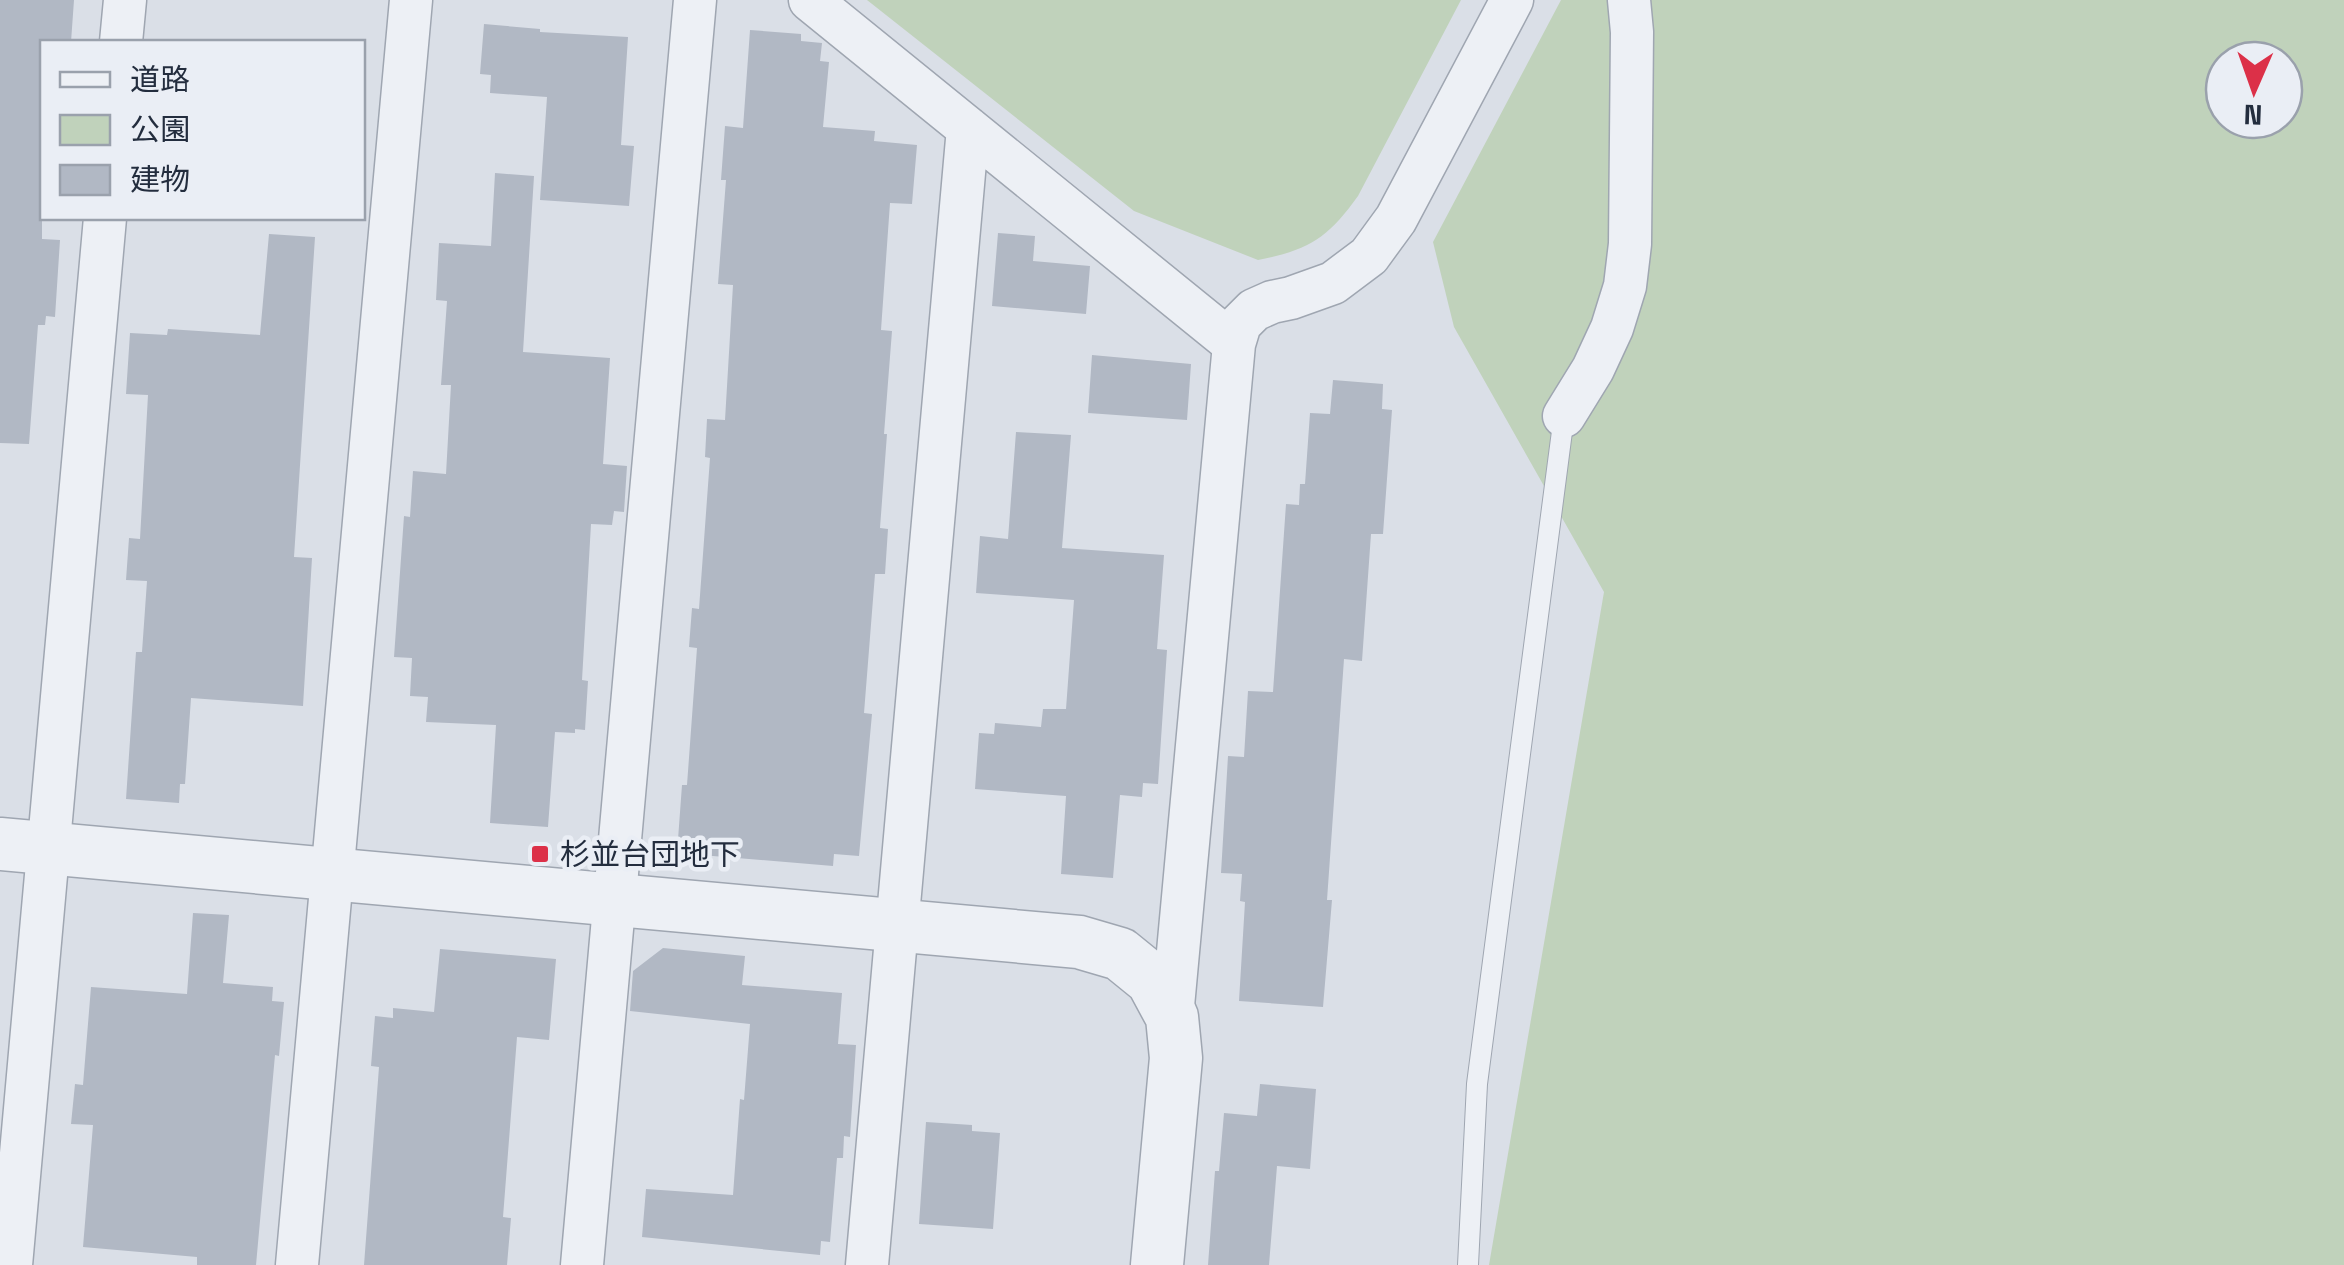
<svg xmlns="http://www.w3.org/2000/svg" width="2344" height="1265" font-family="'Space Grotesk','Noto Sans JP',sans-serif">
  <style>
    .green { fill: #c0d2bb; fill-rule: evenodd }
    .building { fill: #b1b8c4 }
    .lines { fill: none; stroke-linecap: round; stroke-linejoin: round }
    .service-casing { stroke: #9fa6b1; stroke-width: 22 }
    .minor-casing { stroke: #9fa6b1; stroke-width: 45 }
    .tertiary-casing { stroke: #9fa6b1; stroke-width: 55 }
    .service { stroke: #edf0f5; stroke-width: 20 }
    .minor { stroke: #edf0f5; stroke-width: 42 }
    .tertiary { stroke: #edf0f5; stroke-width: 52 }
    .poi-dot { fill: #dc3048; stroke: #eaeef5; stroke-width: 4 }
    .labels { text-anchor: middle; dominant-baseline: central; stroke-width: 9; stroke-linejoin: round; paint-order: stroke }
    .poi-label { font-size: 30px; fill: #232d3e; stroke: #eaeef5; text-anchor: start }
  </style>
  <rect width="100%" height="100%" fill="#dadfe7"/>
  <path class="green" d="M867,0H1461L1358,196C1328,238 1309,250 1258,260L1134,211Z
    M1561,0H2344V1265H1489L1604,592L1454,327L1433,242ZM2224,60H2284V120H2224Z"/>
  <path class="building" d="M0,0H74L71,42H42V239L60,240L55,317L46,316L45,325H38L29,444L0,443Z
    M484,24L540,29V32L628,37L621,145L634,146L629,206L540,200L547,97L490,93L491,75L480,74Z
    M750,30L801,34V41L822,43L820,61L829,62L823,127L875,131L874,141L917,145L912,204L890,203L881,330L892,331L884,434H887L880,528L888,529L885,574H875L864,713L872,714L859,856L834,854L833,866L677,853L682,785H687L697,648L689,647L692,608L699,609L710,458L705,457L707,419L725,420L733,285L718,284L726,180H721L725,126L743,128Z
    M495,173L534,176L523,352L610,358L603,464L627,466L624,512L614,511L612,525L591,524L582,680L588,681L585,730L575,729V733L555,732L548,827L490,823L496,725L426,722L428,697L410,696L412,658L394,657L404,516L410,517L413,471L446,474L451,385H441L447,301L436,300L439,243L491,246Z
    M998,233L1035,236L1033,261L1090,266L1086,314L992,306Z
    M269,234L315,237L294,557L312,558L303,706L191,698L185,784H180L179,803L126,799L136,652H142L147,581L126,580L129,538L140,539L148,395L126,394L130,333L167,335L168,329L260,335Z
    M1092,355L1191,364L1187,420L1088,413Z
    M1333,380L1383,384L1382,409L1392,410L1383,534H1371L1362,661L1344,659L1327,900H1332L1323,1007L1239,1001L1245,902L1240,901L1242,874L1221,873L1228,756L1244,757L1248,691L1273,692L1286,504L1299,505L1300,484H1305L1310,413L1330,414Z
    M1016,432L1071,435L1062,548L1164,555L1157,649L1167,650L1158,784L1143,783L1142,797L1120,795L1113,878L1061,874L1066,796L975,789L979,733L994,734L995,723L1041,727L1043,709H1066L1074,600L976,593L980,536L1008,539Z
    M193,913L229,915L223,983L273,987L272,1001L284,1002L279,1056L275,1055L256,1265H197V1257L83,1247L93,1125L71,1124L75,1084L83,1085L91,987L187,994Z
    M663,948L745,956L742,985L842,993L838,1044L856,1045L850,1137L844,1136L843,1158H837L830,1242L821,1241L820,1255L642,1237L646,1189L733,1195L740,1099L744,1100L750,1024L630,1011L633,971Z
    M440,949L556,959L549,1040L517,1037L503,1217L511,1218L507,1265H364L379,1067L371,1066L375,1016L393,1018V1008L434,1012Z
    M1260,1084L1316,1089L1310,1169L1277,1166L1269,1265H1208L1215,1171H1219L1224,1113L1257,1116Z
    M926,1122L972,1125V1131L1000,1133L993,1229L919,1224Z"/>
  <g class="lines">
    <defs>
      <path id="service" d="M1468,1265L1477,1084L1564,416"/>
      <path id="minor" d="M810,0L1234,344L1172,1017
        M121,42L125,0
        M1234,344L1240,324L1254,310L1272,302L1291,298L1333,283L1369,256L1396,219L1512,0
        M1564,416L1593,369L1612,328L1625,286L1630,244L1632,32L1629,0
        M11,1265L105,218
        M297,1265L411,0
        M582,1265L695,0
        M867,1265L968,128"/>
      <path id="tertiary" d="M0,844L1079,942L1120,954L1152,980L1172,1017L1176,1058L1157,1265"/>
    </defs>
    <use href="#service" class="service-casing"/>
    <use href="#minor" class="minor-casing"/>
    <use href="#tertiary" class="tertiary-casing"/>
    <use href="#service" class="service"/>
    <use href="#minor" class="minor"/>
    <use href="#tertiary" class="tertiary"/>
  </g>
  <rect class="poi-dot" x="530" y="844" width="20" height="20" rx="5"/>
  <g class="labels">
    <g class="poi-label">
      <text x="560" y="854">杉並台団地下</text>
    </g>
  </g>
  <rect x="40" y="40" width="325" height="180" fill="#eaeef5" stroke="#9aa1ac" stroke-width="2.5"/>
  <rect x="60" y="72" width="50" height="15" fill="#edf0f5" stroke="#9aa1ac" stroke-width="2.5"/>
  <text x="130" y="90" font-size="30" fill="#232d3e">道路</text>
  <rect x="60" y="115" width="50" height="30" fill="#c0d2bb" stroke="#9aa1ac" stroke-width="2.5"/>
  <text x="130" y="140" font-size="30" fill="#232d3e">公園</text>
  <rect x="60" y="165" width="50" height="30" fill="#b1b8c4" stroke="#9aa1ac" stroke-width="2.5"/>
  <text x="130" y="190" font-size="30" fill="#232d3e">建物</text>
  <g transform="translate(2254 90) rotate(182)"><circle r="48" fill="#eaeef5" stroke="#9aa1ac" stroke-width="2.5"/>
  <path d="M0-8L18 38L0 25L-18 38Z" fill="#dc3048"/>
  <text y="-15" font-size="28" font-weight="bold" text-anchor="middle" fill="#232d3e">N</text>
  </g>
</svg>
